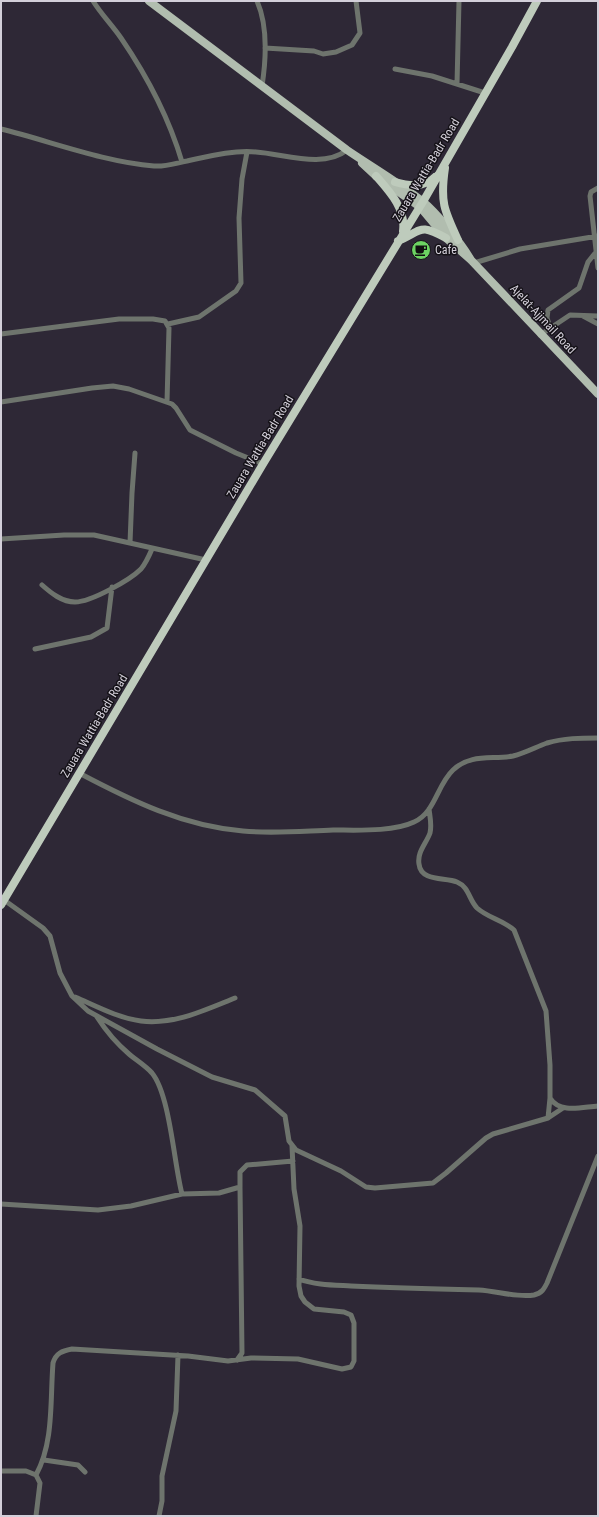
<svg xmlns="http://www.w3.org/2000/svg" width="599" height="1517" font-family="'Roboto Condensed',sans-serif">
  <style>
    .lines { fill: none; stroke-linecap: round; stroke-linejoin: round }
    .minor { stroke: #6e746d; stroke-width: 5 }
    .primary { stroke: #b1bdaf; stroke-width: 8 }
    .trunk { stroke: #becbbc; stroke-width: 8 }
    .labels { text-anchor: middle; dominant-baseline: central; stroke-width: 3; stroke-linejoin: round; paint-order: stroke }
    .street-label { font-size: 12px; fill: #d3cfd9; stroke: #151218 }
    .poi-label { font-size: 12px; fill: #d3cfd9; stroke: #151218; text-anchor: start }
  </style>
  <rect width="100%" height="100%" fill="#2e2836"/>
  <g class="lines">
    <path class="minor" d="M93,1C101,14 112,25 121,38C147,76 169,118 182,162
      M257,1C268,26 266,60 262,86
      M265,48L314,51L323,54L336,52L352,45L360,33L356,1
      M395,69L432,76L485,93
      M457,84L459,1
      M1,129C50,141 104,162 154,166C166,167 176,163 187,161C210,156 233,150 256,152C285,154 323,169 347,150
      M598,188L591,192L590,196L598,268
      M474,263L520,249L598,236
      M583,316L598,324
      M168,324L199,317L236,291L241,283L239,218L242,179L247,152
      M550,327L547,318L548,310L579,288L588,262L596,252
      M1,334L119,319H153L165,321L169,328L167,402
      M540,335L570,315L598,316
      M1,402L92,388L113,386L129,389L172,404L176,408L190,430L236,453L263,464
      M1,539L64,535H94L206,560
      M130,543L132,493L135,453
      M42,585C51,593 62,602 75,602C91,602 130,580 141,569C146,563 149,556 152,549
      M35,649L91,637L107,628L112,587
      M79,773C132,801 183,826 243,831C273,834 303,831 333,830C357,830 393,832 414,822C435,813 437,785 453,770C471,753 492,760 513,756C525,753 536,747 547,743C564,738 581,738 598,738
      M429,809C430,817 432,825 430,833C426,844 417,852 419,864C421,882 445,877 457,882C469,887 469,900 477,908C488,918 503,920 514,930L546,1011L550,1065V1098C560,1114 582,1107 598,1106
      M4,900L43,928L50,936L60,973L72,996L88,1011L157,1049L212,1077L255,1090L285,1116L289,1141L296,1150L341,1171L366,1187L375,1188L433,1183L446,1173L486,1138L493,1134L548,1118L563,1108
      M75,997C96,1006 118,1018 141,1021C174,1025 205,1010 235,998
      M97,1017C106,1031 116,1043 129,1054C136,1060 146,1066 152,1073C170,1095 174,1164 182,1194
      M548,1118L550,1098
      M1,1204L98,1210L131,1206L182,1194L219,1193L240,1187V1172L247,1165L293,1161
      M299,1279C315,1285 334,1285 351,1286C394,1288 436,1289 479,1290C497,1291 517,1298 534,1295C542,1293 544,1289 547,1283L598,1156
      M237,1360L242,1353L240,1187
      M44,1460L78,1465L85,1472
      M1,1471H26L36,1475L40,1483L36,1516
      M36,1475C54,1442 50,1401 53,1363C56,1353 62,1351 72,1349L188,1356L228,1361L251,1358L298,1359L342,1369L351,1367L354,1361V1323L351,1315L344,1312L314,1309L305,1302L301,1296L299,1286L300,1226L294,1189L292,1146
      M159,1516L162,1501V1476L176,1411L178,1355"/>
    <path class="primary" d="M149,1L347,150C372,167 398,182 422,201C437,213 461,243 471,260
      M362,163L376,176L420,207L446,238L471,260L598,394"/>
    <path class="trunk" d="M445,168C440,202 444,210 458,240
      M376,176C390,192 406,209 403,231
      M395,182C409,186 424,188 435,177
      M398,241C423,230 419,223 446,238
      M1,905L263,464L424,200L512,47L537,1"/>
  </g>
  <defs>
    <symbol id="cafe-disc" viewBox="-11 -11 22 22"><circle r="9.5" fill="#6cd362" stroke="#151218"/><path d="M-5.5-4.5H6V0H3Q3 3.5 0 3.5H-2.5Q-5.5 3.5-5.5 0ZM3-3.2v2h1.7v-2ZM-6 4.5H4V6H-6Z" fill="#111"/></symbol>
  </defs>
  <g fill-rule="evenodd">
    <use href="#cafe-disc" x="410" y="239" width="22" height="22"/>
  </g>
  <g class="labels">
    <g class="street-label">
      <text transform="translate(426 170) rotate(-59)">Zauara Wattia-Badr Road</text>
      <text transform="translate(543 319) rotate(47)">Ajelat-Ajjmail Road</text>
      <text transform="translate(260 447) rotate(-59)">Zauara Wattia-Badr Road</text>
      <text transform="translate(94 726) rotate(-59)">Zauara Wattia-Badr Road</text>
    </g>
    <g class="poi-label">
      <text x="435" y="250">Cafe</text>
    </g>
  </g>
  <rect width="599" height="1517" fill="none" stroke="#d3cfd9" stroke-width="4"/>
</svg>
